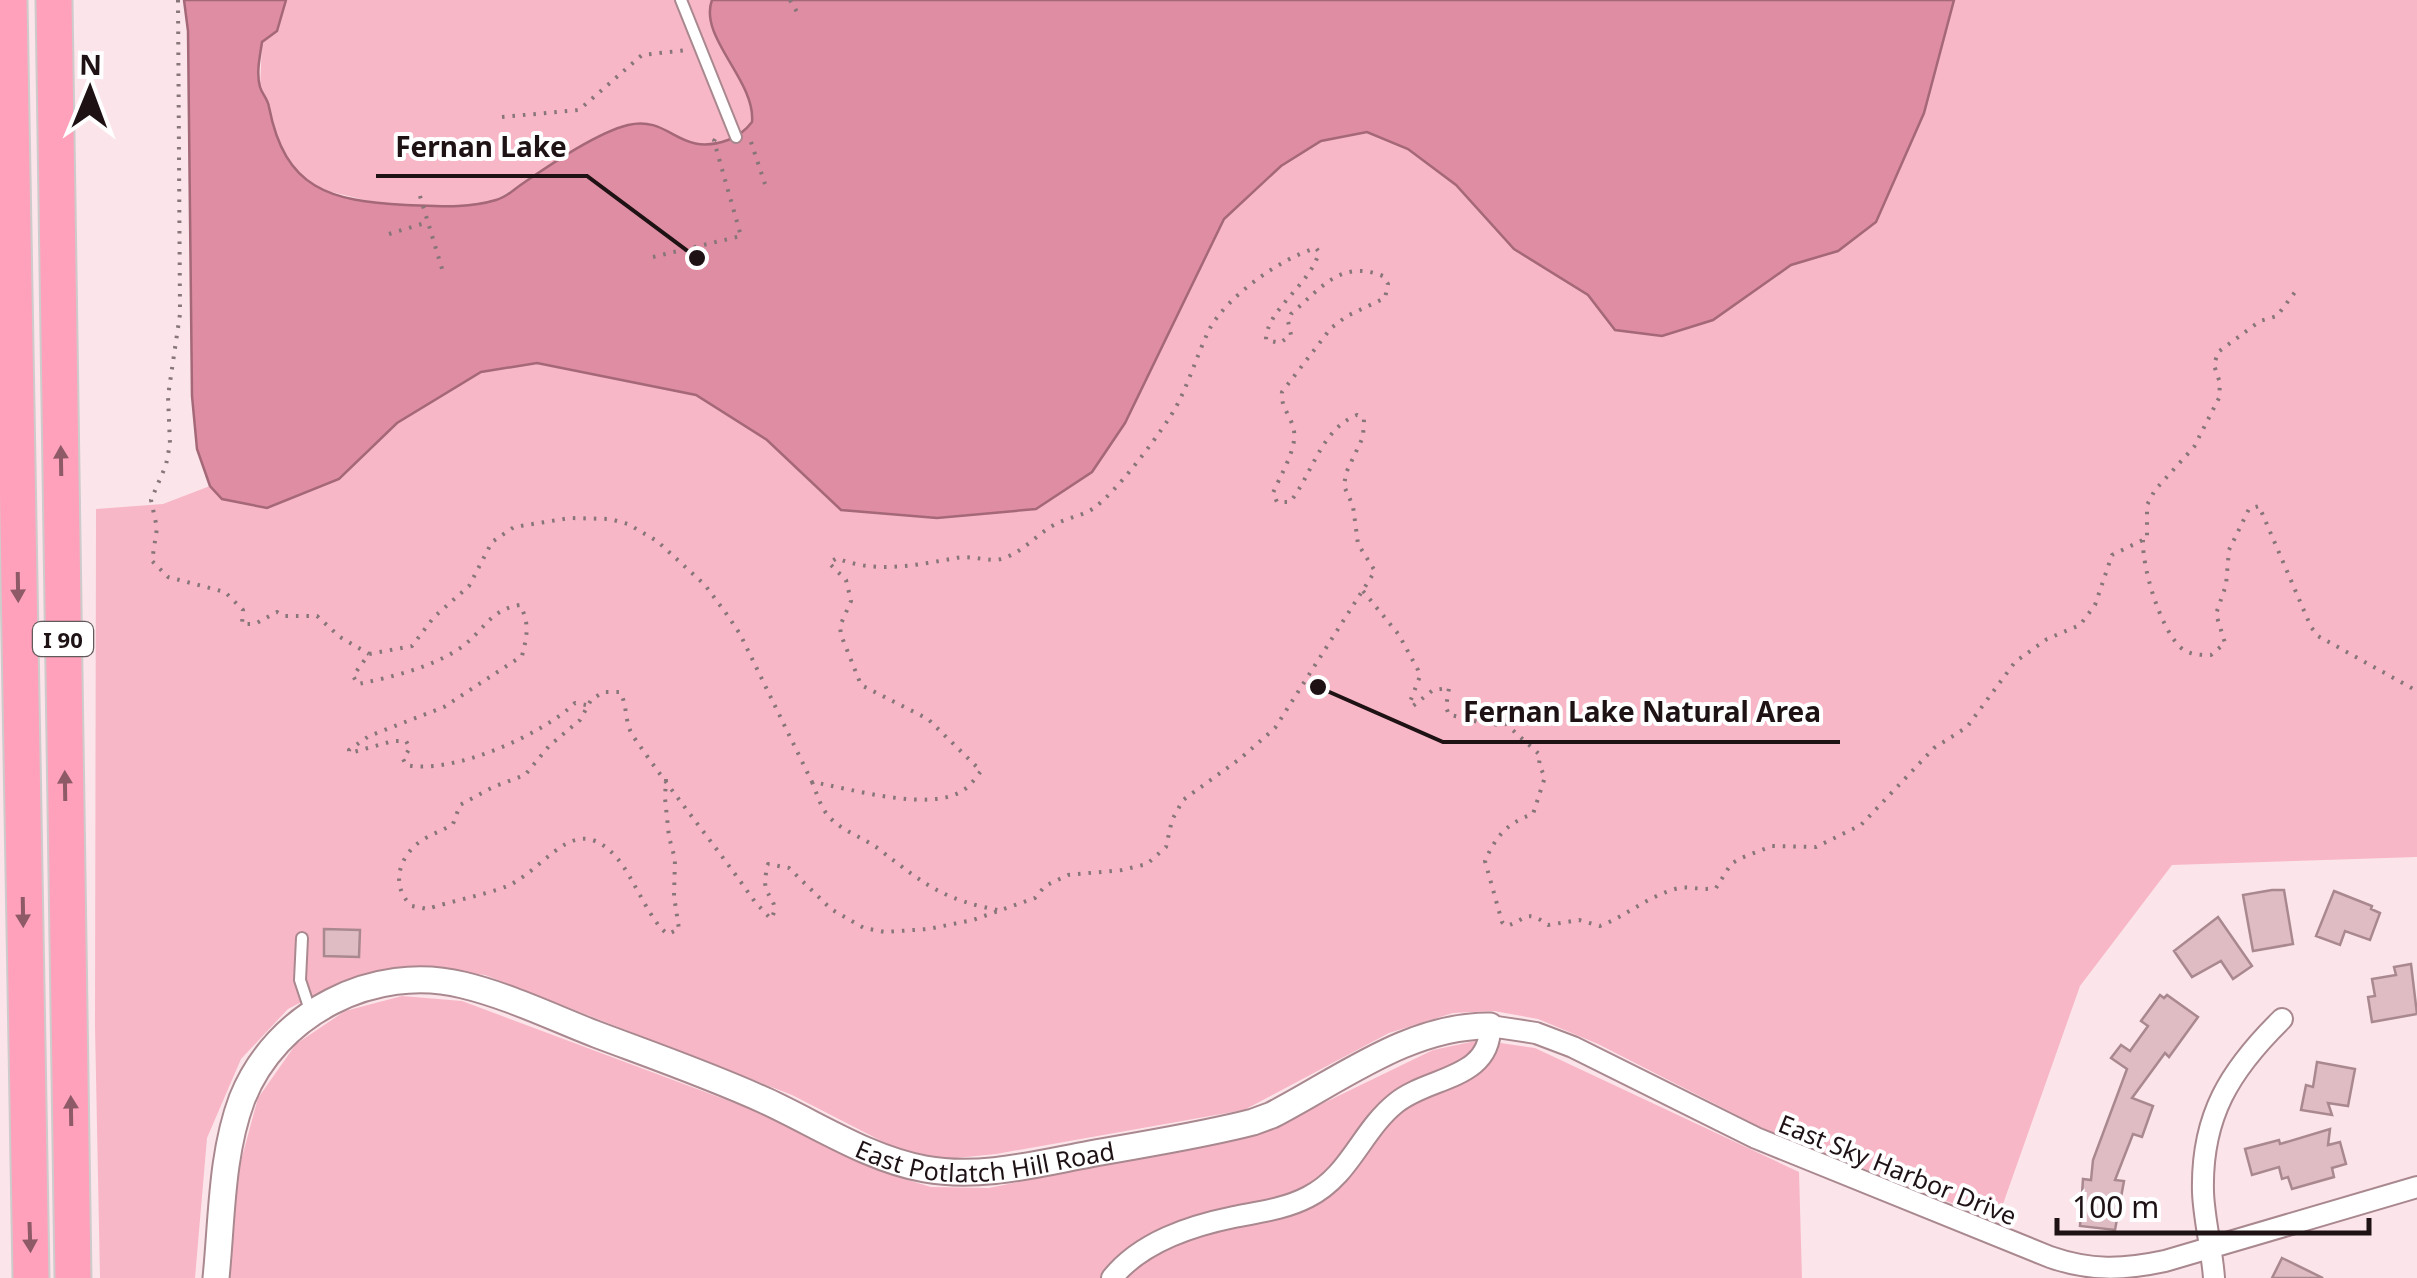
<svg xmlns="http://www.w3.org/2000/svg" width="2417" height="1278" font-family="'Noto Sans',sans-serif">
  <style>
    .green { fill: #f8b7c7 }
    .water { fill: #de8da2; stroke: #a46878; stroke-width: 2.5 }
    .building { fill: #dfbcc4; stroke: #a9888f; stroke-width: 2.5 }
    .lines { fill: none; stroke-linecap: round; stroke-linejoin: round }
    .service-casing { stroke: #a9888f; stroke-width: 14 }
    .minor-casing { stroke: #a9888f; stroke-width: 24 }
    .tertiary-casing { stroke: #a9888f; stroke-width: 29 }
    .motorway-casing { stroke: #cecbcc; stroke-width: 39 }
    .path { stroke: #867579; stroke-width: 4; stroke-dasharray: 2.5 8; stroke-linecap: butt }
    .service { stroke: #fff; stroke-width: 10 }
    .minor { stroke: #fff; stroke-width: 20 }
    .tertiary { stroke: #fff; stroke-width: 25 }
    .motorway { stroke: #ffa1ba; stroke-width: 35 }
    .oneway { fill: #8e5a68 }
    .labels { text-anchor: middle; dominant-baseline: central; stroke-width: 8; stroke-linejoin: round; paint-order: stroke }
    .shield { fill: #fff; stroke: #62595b; stroke-width: 2.5 }
    .shield-label { font-size: 22px; font-weight: bold; fill: #1e1215 }
    .street-label { font-size: 25px; fill: #1e1215; stroke: #fff }
    .leader { fill: none; stroke: #1e1215; stroke-width: 4 }
    .callout-dot { fill: #1e1215; stroke: #fff; stroke-width: 4 }
    .callout-label { font-size: 28px; text-anchor: middle; font-weight: bold; fill: #1e1215; stroke: #fff; stroke-width: 8; stroke-linejoin: round; paint-order: stroke }
  </style>
  <rect width="100%" height="100%" fill="#fbe5ea"/>
  <path class="green" d="M286,0H712C698,37 756,81 752,122L745,132L710,147L691,145L667,130L627,125L598,138L494,201L463,208L381,204L315,188L295,172L279,147L268,101L260,89L262,41L277,31Z
    M1954,0H2417V857L2172,865L2080,986L1997,1221L1766,1130L1598,1044L1538,1019L1494,1011L1453,1013L1389,1033L1244,1110L996,1154L946,1159L897,1149L792,1095L485,975L420,966L395,968L342,981L288,1009L241,1059L207,1138L195,1278H100L95,1026L96,509L163,504L210,486L222,499L339,479L397,423L481,372L537,363L696,395L767,440L841,510L1187,291L1224,219L1281,166L1321,141L1367,132L1408,149L1456,185L1514,249L1588,296L1615,330L1714,320L1791,265L1838,251L1924,113Z
    M402,996L462,1001L748,1108L885,1173L931,1187L989,1188L1264,1132L1433,1050L1480,1040L1535,1048L1799,1172L1802,1278H229L239,1168L258,1098L296,1044L345,1011Z"/>
  <path class="water" d="M184,0H286L277,31L262,42C260,56 256,73 260,87C262,94 268,99 269,107C285,189 329,201 406,205C437,206 466,209 496,200C507,197 513,190 522,184C550,165 596,133 628,125C671,115 678,158 728,140C739,135 745,131 752,122C756,81 698,37 712,0H1954L1924,113L1876,222L1838,251L1791,265L1713,320L1662,336L1615,330L1588,295L1514,249L1456,185L1408,149L1367,132L1321,141L1281,166L1224,219L1125,423L1092,472L1036,509L937,518L841,510L767,440L696,395L537,363L481,372L397,423L339,479L267,508L222,499L210,486L197,449L192,396L188,31Z"/>
  <path class="building" d="M2272,890H2284L2293,944L2253,951L2243,895Z
    M2334,891L2372,906L2371,909L2380,913L2370,940L2345,931L2340,945L2316,936Z
    M2218,917L2252,966L2233,979L2221,961L2192,977L2174,951Z
    M324,929L360,930L359,957L324,956Z
    M2411,964L2417,1014L2372,1022L2368,997L2375,996L2372,979L2396,975L2394,967Z
    M2160,995L2164,998L2167,995L2198,1017L2169,1057L2165,1053L2132,1098L2153,1106L2142,1137L2133,1134L2115,1180L2124,1181L2115,1230L2080,1226L2083,1179L2091,1180L2093,1160L2127,1069L2111,1058L2121,1045L2130,1051L2148,1026L2141,1021Z
    M2317,1062L2355,1069L2348,1106L2328,1103L2332,1115L2301,1110L2306,1085L2313,1087Z
    M2330,1129L2328,1145L2340,1142L2346,1164L2332,1168L2334,1177L2292,1189L2288,1177L2282,1179L2279,1167L2252,1175L2245,1149L2279,1140L2280,1144Z
    M2282,1258L2323,1278H2272Z"/>
  <g class="lines">
    <defs>
      <path id="service" d="M681,0L736,137
        M302,938L300,980L311,1013"/>
      <path id="minor" d="M1112,1278C1141,1242 1190,1226 1234,1217C1259,1212 1285,1209 1308,1197C1350,1176 1361,1131 1396,1103C1429,1076 1491,1080 1490,1026L1536,1033L1573,1047L1756,1138L2050,1257C2090,1271 2123,1270 2165,1261L2417,1187
        M2214,1278C2212,1249 2204,1220 2203,1192C2201,1116 2230,1070 2282,1019"/>
      <g id="tertiary">
        <path id="s1" d="M216,1278C222,1219 221,1155 242,1099C276,1013 374,963 463,985C509,996 554,1018 598,1035C654,1056 711,1076 766,1101C818,1125 869,1159 925,1169C980,1179 1036,1164 1090,1154C1144,1144 1199,1136 1253,1122L1272,1115C1340,1080 1410,1025 1490,1026"/>
      </g>
      <path id="motorway" d="M9,0L31,1278
        M54,0L73,1278"/>
    </defs>
    <use href="#service" class="service-casing"/>
    <use href="#minor" class="minor-casing"/>
    <use href="#tertiary" class="tertiary-casing"/>
    <use href="#motorway" class="motorway-casing"/>
    <path class="path" d="M178,0L180,314L168,396L170,444L166,465L151,500L157,528L152,561L168,577L225,592L243,610L242,624H255L277,612L284,616H317L340,637L369,654
      M790,0L797,12
      M502,117L579,110L642,55L687,50
      M751,142L765,184
      M420,196L443,272
      M389,234L428,222
      M653,257L741,236L714,141L718,134
      M2143,540C2142,568 2160,627 2180,647C2189,655 2200,655 2211,655L2225,643L2216,614L2226,585L2229,550L2249,509L2259,506L2311,627L2318,636L2417,691
      M1363,591L1399,635L1418,670L1420,676L1410,702L1413,706L1433,690L1449,688L1446,707L1449,715C1470,718 1485,727 1506,724L1540,755L1539,765L1545,777L1533,814C1507,823 1496,836 1485,861L1502,922L1506,926C1527,920 1525,908 1548,925L1579,920L1600,926C1626,916 1647,897 1675,889C1688,885 1701,891 1716,888L1731,864L1741,858L1772,846L1816,847L1861,825L1934,748L1967,727L2015,662L2047,639L2080,625L2095,605L2112,555L2147,538V505L2155,490L2194,447L2219,398L2220,383L2214,365L2218,352L2260,321L2277,316L2295,292
      M586,705L575,703C542,735 452,775 406,765L403,759L410,748L406,741H393L350,753L349,750L369,736L444,707L522,656C527,636 530,624 520,605C491,609 484,630 463,646C434,667 392,677 358,684L353,676L369,654L412,646L434,617L469,586L492,542L514,527L570,518L610,519L628,524L657,541L705,585L728,616L740,634L812,782C849,788 932,814 965,789C971,785 976,777 981,771L928,719L861,685L841,635L840,626L851,601L846,580L829,563L837,558C874,574 917,565 956,558C971,555 988,562 1001,559C1022,553 1035,536 1052,526C1065,518 1080,517 1094,508C1116,492 1152,444 1168,420C1186,394 1195,359 1209,330C1226,297 1281,258 1316,248L1319,252C1311,284 1266,310 1266,340L1280,343L1291,335L1288,321L1291,314C1321,288 1341,259 1383,276L1388,284L1385,298L1347,316L1331,328L1282,392C1280,407 1292,417 1294,431C1297,449 1280,476 1273,493L1277,502H1290C1312,475 1321,429 1357,415L1364,419L1363,437L1346,473L1344,486L1353,506L1358,544L1375,571L1275,728L1241,758L1183,800L1172,820L1166,847L1147,864L1122,870L1068,875L1045,886L1035,898L973,920L928,929L885,932L864,928L831,909L789,868L768,864C766,872 764,882 766,889C771,901 779,905 771,919L755,902C716,846 672,793 633,736C624,722 628,706 620,692H603L591,700L580,720L549,746L525,775L493,787L460,805L453,824C444,830 434,833 424,839C399,854 389,886 412,906L427,909C447,902 500,892 515,882C552,860 577,812 617,858C633,876 651,924 668,934L679,929L674,896L675,859L669,837L665,798L666,779
      M812,782C816,791 819,802 824,810C837,831 863,836 880,850C927,886 943,900 1003,911"/>
    <use href="#service" class="service"/>
    <use href="#minor" class="minor"/>
    <use href="#tertiary" class="tertiary"/>
    <use href="#motorway" class="motorway"/>
  </g>
  <defs><path id="oneway-solid" d="M-6-.8H1V-3.2L6.5 0L1 3.2V.8H-6Z" transform="scale(2.5)"/></defs>
  <g class="oneway">
    <use href="#oneway-solid" transform="translate(61 461) rotate(-91)"/>
    <use href="#oneway-solid" transform="translate(18 587) rotate(89)"/>
    <use href="#oneway-solid" transform="translate(65 786) rotate(-91)"/>
    <use href="#oneway-solid" transform="translate(23 912) rotate(89)"/>
    <use href="#oneway-solid" transform="translate(71 1111) rotate(-91)"/>
    <use href="#oneway-solid" transform="translate(30 1237) rotate(88)"/>
  </g>
  <g class="labels">
    <rect class="shield" x="33" y="622" width="60" height="34" rx="8"/>
    <g class="shield-label">
      <text x="63" y="639">I 90</text>
    </g>
    <g class="street-label">
      <text stroke="none"><textPath href="#s1" startOffset="1010">East Potlatch Hill Road</textPath></text>
      <text transform="translate(1898 1169) rotate(22)">East Sky Harbor Drive</text>
    </g>
  </g>
  <path class="leader" d="M697 258L587 176H376M1318 687L1443 742H1840"/>
  <g class="callout-dot">
    <circle cx="697" cy="258" r="10"/>
    <circle cx="1318" cy="687" r="10"/>
  </g>
  <g class="callout-label">
    <text x="481" y="157">Fernan Lake</text>
    <text x="1642" y="722">Fernan Lake Natural Area</text>
  </g>
  <g transform="translate(90 90) rotate(1)" stroke="#ffffff" stroke-width="8" paint-order="stroke">
  <path d="M0-8L18 38L0 25L-18 38Z" fill="#1e1215"/>
  <text y="-15" font-size="28" font-weight="bold" text-anchor="middle" fill="#1e1215">N</text>
  </g>
  <path d="M2057 1218v15h312v-15" fill="none" stroke="#1e1215" stroke-width="5"/>
  <text x="2072" y="1218" font-size="30" fill="#1e1215" stroke="#ffffff" stroke-width="8" paint-order="stroke">100 m</text>
</svg>
